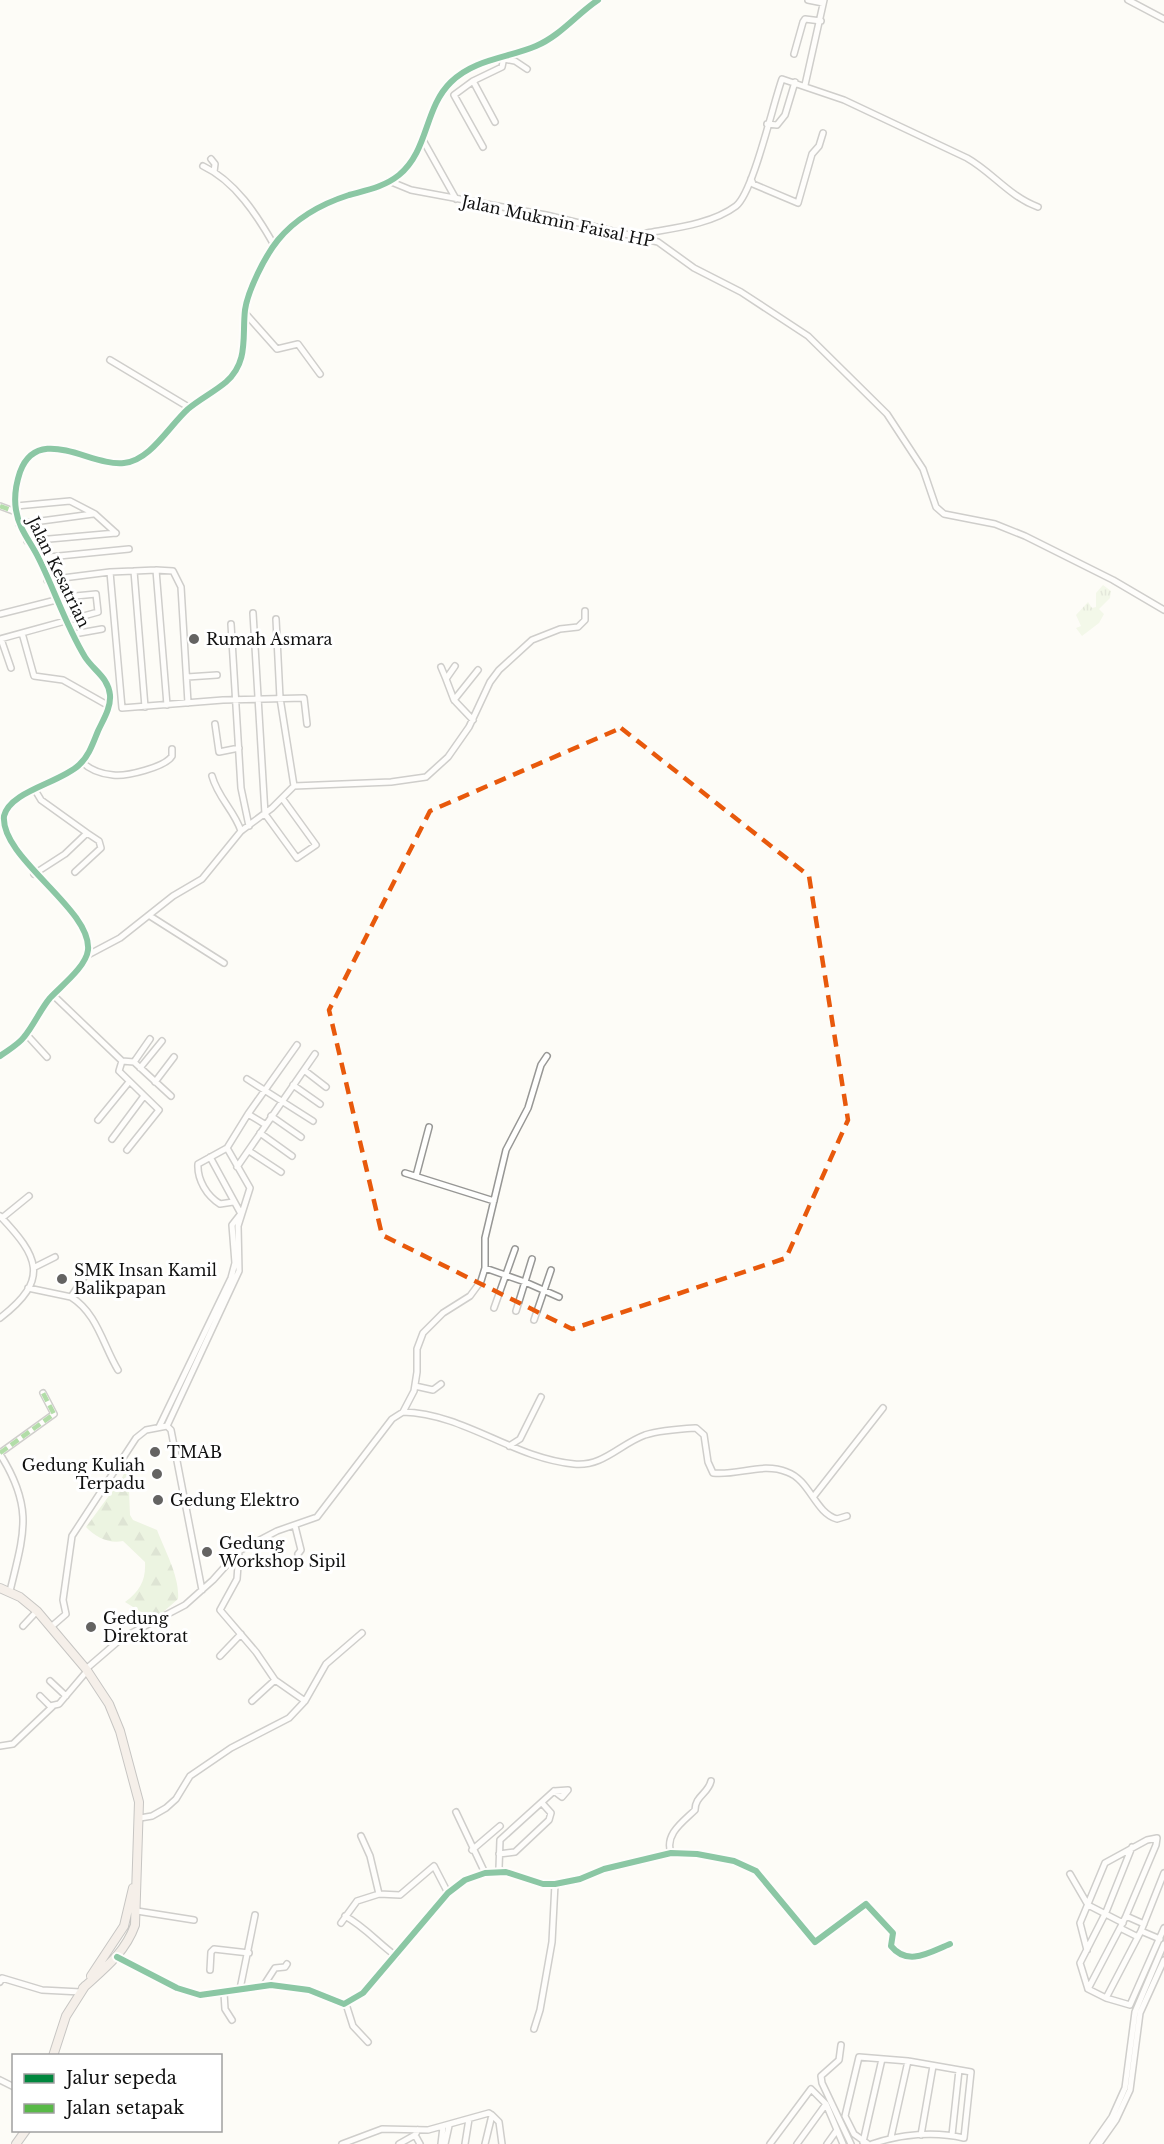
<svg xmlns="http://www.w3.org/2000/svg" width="1164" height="2144" font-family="'Libre Baskerville',serif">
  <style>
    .grass { fill: url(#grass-tufts) }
    .forest { fill: url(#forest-firs) }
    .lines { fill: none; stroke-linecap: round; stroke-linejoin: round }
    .minor-casing { stroke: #979795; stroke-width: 8 }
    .highway-casing { stroke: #858482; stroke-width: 10 }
    .minor { stroke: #fffffe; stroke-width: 5 }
    .highway { stroke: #eae1d8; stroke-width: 8 }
    .quiet { stroke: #58b947; stroke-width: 4.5; stroke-dasharray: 9 4.5; stroke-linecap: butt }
    .cycleway-casing { stroke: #fff; stroke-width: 10 }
    .cycleway { stroke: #00873e; stroke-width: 6 }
    .marked { fill: none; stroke: #e8590c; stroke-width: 4.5; stroke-dasharray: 12 8; stroke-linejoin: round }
    .poi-dot { fill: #646362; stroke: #fff; stroke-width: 2 }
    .labels { text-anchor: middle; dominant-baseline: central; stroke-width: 6; stroke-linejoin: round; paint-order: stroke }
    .street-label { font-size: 16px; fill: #111; stroke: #fff }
    .poi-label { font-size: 16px; fill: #111; stroke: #fff; text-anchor: start }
  </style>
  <defs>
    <pattern id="grass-tufts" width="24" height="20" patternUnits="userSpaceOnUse" patternTransform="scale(1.5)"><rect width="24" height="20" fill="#e7f3d7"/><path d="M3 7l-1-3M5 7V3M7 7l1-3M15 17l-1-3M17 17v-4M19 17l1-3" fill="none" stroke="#c5cfb8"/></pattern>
    <pattern id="forest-firs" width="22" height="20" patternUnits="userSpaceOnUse" patternTransform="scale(1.5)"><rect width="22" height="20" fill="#d8eac5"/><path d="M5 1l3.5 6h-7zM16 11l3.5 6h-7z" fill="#b8c8a8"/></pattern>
  </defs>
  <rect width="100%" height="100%" fill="#fdfcf7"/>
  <path class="grass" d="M1103,585L1111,591L1110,598L1099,609L1104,614L1099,623L1082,636L1076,628L1081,626L1076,615L1088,602L1092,608L1096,607V593Z"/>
  <path class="forest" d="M128,1465L130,1515L133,1520L157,1530C165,1551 180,1577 178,1599L154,1620L125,1602C140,1591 146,1580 145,1562L123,1541C109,1544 95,1537 86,1527L122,1478Z"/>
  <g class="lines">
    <defs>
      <path id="minor" d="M808,0L823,3
        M1128,0L1164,19
        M794,54L803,22L805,19L821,21
        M504,59L515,61L527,69
        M473,81L495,122
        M805,85L824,0
        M767,124L777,125L785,115L795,82
        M424,142L456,199
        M483,147L454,95L473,81L502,67L504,57
        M211,159L215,164L214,172
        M203,166C235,181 257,215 274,245
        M751,179L753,184L798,203L812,154L819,146L823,133
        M389,181L411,190L546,215L658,242L694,268L741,292L808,336L887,414L923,469L936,507L944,514L995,524L1025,536L1113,580L1164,610
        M642,236L647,233C675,228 712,224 736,206C753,193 773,104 782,79L844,100L967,158C992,172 1010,197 1038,207
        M245,313L277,349L298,344L320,374
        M110,360L190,408
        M0,506L16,512
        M16,506L70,501L95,514L116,533
        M19,524L93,514
        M27,541L116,533
        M39,558L129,549
        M156,570L173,571L181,587L188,703
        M134,571L110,572L122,708L223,700L304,698L307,724
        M47,580L110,572
        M253,613L265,814L297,858L316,845L282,798
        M0,614L56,600
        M276,619L280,698L294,786
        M231,624L241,788L249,826
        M22,633L34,676L63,680L109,706
        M74,634L102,629
        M0,639L98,612L96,594L55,598
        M1,639L11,668
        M441,667L446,679
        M187,677L217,675
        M454,700L446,679L455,666
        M145,707L134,571L156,570L167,705
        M473,720L454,700L478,670
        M215,724L219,752L239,748
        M82,762C90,770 102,774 113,775C125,777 166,767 172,756V749
        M212,776C218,798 234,810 241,831
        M75,872L101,848L99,841L87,833
        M34,874L65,854L87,833L41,800L35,790
        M150,916L224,963
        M86,956L120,938L173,896L202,879L241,831L272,808L294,786L391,782L426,777L448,757L469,727L490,682L499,670L532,640L560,629L578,627L585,620V611
        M53,995L122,1061L119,1071L159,1110L127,1150
        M26,1034L47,1057
        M0,1056C8,1050 18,1045 24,1037C34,1025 40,1010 50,998C61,986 86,967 88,950C92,909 0,858 4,816C10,791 60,783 79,765C89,756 93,743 98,731C103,720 111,708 110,695C108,677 94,671 85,657C66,626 55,591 39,559C31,542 19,530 16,510C14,498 16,484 20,472C38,423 91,467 124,463C150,461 169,426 188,409C200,399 214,392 226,382C249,362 242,336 245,310C248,290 265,256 278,240C297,217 321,204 349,195C367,190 384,187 399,175C429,150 424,108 451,82C474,59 508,58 536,46C560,36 577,14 598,0
        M122,1061L134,1062L171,1096
        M134,1062L150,1039
        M140,1068L162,1041
        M304,1070L326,1087
        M247,1079L313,1121
        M155,1082L174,1057
        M293,1085L320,1104
        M248,1114L297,1045
        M271,1116L301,1137
        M98,1120L129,1082
        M260,1133L292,1156
        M112,1139L144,1096
        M249,1151L281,1172
        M210,1157L240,1212
        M237,1167L315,1054
        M405,1173L494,1201
        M416,1176L429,1127
        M233,1202L220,1204C207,1196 197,1180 198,1164L227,1148L248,1114L266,1125
        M0,1216C38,1256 51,1279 0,1318
        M2,1218L29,1196
        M35,1267L55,1257
        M485,1268L525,1282L559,1297
        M28,1288L71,1297L90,1268
        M71,1297C97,1313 103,1345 118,1370
        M494,1308L515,1249
        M516,1311L532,1259
        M534,1320L551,1270
        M415,1386L433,1390L441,1384
        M403,1412L414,1391L417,1372V1349L423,1333L443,1313L470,1296L481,1281L485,1268V1238L506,1150L528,1108L541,1065L547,1056
        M167,1426L239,1271L238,1226L250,1188L227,1148
        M159,1427L231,1278L235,1263L232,1225L239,1216
        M509,1446L520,1439L541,1397
        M0,1453L54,1414L43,1393
        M0,1454C34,1508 24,1533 10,1591
        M814,1496L883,1408
        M295,1526L301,1550L298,1554
        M239,1551L237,1579L220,1610L256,1652L275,1680L305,1701
        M23,1626L37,1611
        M51,1627L66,1614L63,1600L72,1536L136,1438L146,1430L167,1426L171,1430L202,1590
        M220,1656L241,1634
        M86,1669L122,1638L185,1605L213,1580L239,1551L277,1531L317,1517L392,1419L403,1412C466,1414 512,1458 574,1464C603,1467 620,1444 645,1435C661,1430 679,1429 696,1428L704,1435L708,1462L713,1473C738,1476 762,1462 787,1472C810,1480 815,1513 837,1519L847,1516
        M50,1681L66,1696
        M40,1696L50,1706L59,1704L87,1671
        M252,1701L275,1680
        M0,1746L13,1744L53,1706
        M456,1812L485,1873
        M140,1818L152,1816L166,1808L176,1799L190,1776L231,1748L289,1718L305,1701L326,1664L362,1633
        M361,1836L370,1856L379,1894
        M1132,1847L1106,1912L1080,1963L1088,1989L1106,1998L1141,1931
        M472,1850L500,1826
        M671,1853C664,1834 684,1821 695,1810C695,1796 708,1794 711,1781
        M499,1854L515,1852L549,1820L551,1813L542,1803
        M502,1871L499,1868L500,1840L554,1791L568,1790L562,1797L554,1791
        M1070,1874L1088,1905
        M1088,1905L1123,1923
        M137,1911L194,1920
        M345,1916C365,1927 378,1943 396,1956
        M341,1923L357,1901L379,1894L400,1895L434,1866L448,1893
        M1138,1937L1120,1928L1126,1916L1144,1924
        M1160,1939L1141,1931L1164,1873
        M1087,1950L1080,1923L1105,1863L1147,1840L1157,1838L1156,1845L1126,1916
        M117,1957L177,1988L200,1995L271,1985L309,1990L344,2004L363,1993L448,1893L465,1880L485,1873L506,1872L543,1884H555L580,1879L604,1869L671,1853L697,1854L734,1861L756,1871L815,1942L866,1904L893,1933L891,1946C908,1967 930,1952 950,1944
        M210,1970L211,1952L214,1949L249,1953
        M0,1982L2,1978L42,1990L81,1992
        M264,1985L275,1968L285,1967L287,1964
        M240,1989L255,1915
        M1088,1989L1120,1928
        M224,1993L225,2009L232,2020
        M1106,1998L1130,2005L1164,1928
        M346,2004L353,2026L368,2042
        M534,2029L540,2010L552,1942L555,1884
        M841,2045L839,2060L821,2076L822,2083L851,2144
        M0,2080L14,2087
        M492,2115L499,2122L502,2144
        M415,2135L420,2144
        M921,2135L933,2066
        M952,2135L959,2070
        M891,2137L908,2061
        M863,2142L882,2059
        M342,2144L382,2129L428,2130L489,2113L492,2115L485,2144
        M399,2144L415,2135L418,2130
        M441,2144L443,2127
        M445,2144L449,2126
        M465,2144L469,2119
        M770,2144L811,2089L826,2104L843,2144
        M797,2144L826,2104
        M827,2144L837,2130
        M868,2144L854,2134L845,2116L859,2057L908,2061L971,2072L964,2138C935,2131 900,2134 872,2144
        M1093,2144L1112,2117L1125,2088L1135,2012L1164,1944
        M1099,2144L1116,2120L1130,2090L1140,2013L1164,1960"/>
      <path id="highway" d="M0,1588L20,1597L37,1611L86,1669L109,1704L120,1731L139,1802L135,1925C125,1953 104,1969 83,1988
        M91,1976L124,1926L133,1888
        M53,2056L66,2016L85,1986
        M16,2144L26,2130"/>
    </defs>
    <use href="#minor" class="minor-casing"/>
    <use href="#highway" class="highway-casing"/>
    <use href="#minor" class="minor"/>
    <use href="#highway" class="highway"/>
    <path class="quiet" d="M0,506L16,512
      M0,1453L54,1414L43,1393"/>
    <defs>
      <path id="cycleway" d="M0,1056C8,1050 18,1045 24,1037C34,1025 40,1010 50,998C61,986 86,967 88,950C92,909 0,858 4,816C10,791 60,783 79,765C89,756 93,743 98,731C103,720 111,708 110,695C108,677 94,671 85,657C66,626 55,591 39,559C31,542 19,530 16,510C14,498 16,484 20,472C38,423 91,467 124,463C150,461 169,426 188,409C200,399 214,392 226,382C249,362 242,336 245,310C248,290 265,256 278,240C297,217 321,204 349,195C367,190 384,187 399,175C429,150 424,108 451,82C474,59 508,58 536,46C560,36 577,14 598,0
        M117,1957L177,1988L200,1995L271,1985L309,1990L344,2004L363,1993L448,1893L465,1880L485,1873L506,1872L543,1884H555L580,1879L604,1869L671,1853L697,1854L734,1861L756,1871L815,1942L866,1904L893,1933L891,1946C908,1967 930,1952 950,1944"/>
    </defs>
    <use href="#cycleway" class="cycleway-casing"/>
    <use href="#cycleway" class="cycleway"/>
  </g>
  <path d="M0 0H1164V2144H0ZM621,728L809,876L848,1120L786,1258L572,1329L382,1235L329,1010L430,811Z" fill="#fdfcf7" fill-opacity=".55" fill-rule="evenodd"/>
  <path class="marked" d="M621,728L809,876L848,1120L786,1258L572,1329L382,1235L329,1010L430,811Z"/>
  <g class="poi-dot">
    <circle cx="194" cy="639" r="6"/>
    <circle cx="62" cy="1279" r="6"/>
    <circle cx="155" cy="1452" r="6"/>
    <circle cx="157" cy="1474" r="6"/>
    <circle cx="158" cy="1500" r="6"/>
    <circle cx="207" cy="1552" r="6"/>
    <circle cx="91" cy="1627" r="6"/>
  </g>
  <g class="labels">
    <g class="street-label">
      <text transform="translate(558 221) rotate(12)">Jalan Mukmin Faisal HP</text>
      <text transform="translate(59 572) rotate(64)">Jalan Kesatrian</text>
    </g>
    <g class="poi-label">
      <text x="206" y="639">Rumah Asmara</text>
      <text x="74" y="1270">SMK Insan Kamil<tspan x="74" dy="18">Balikpapan</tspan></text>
      <text x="167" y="1452">TMAB</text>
      <text x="145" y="1465" text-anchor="end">Gedung Kuliah<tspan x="145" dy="18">Terpadu</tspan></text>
      <text x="170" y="1500">Gedung Elektro</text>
      <text x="219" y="1543">Gedung<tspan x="219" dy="18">Workshop Sipil</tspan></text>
      <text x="103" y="1618">Gedung<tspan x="103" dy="18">Direktorat</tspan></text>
    </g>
  </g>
  <rect x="12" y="2054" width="210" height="78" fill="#ffffff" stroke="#a0a0a0" stroke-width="1.5"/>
  <rect x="24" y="2074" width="30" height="9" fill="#00873e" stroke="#a0a0a0" stroke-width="1.5"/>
  <text x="66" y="2084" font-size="18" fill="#111111">Jalur sepeda</text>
  <rect x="24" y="2104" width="30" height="9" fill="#58b947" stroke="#a0a0a0" stroke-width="1.5"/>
  <text x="66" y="2114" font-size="18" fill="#111111">Jalan setapak</text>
</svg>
